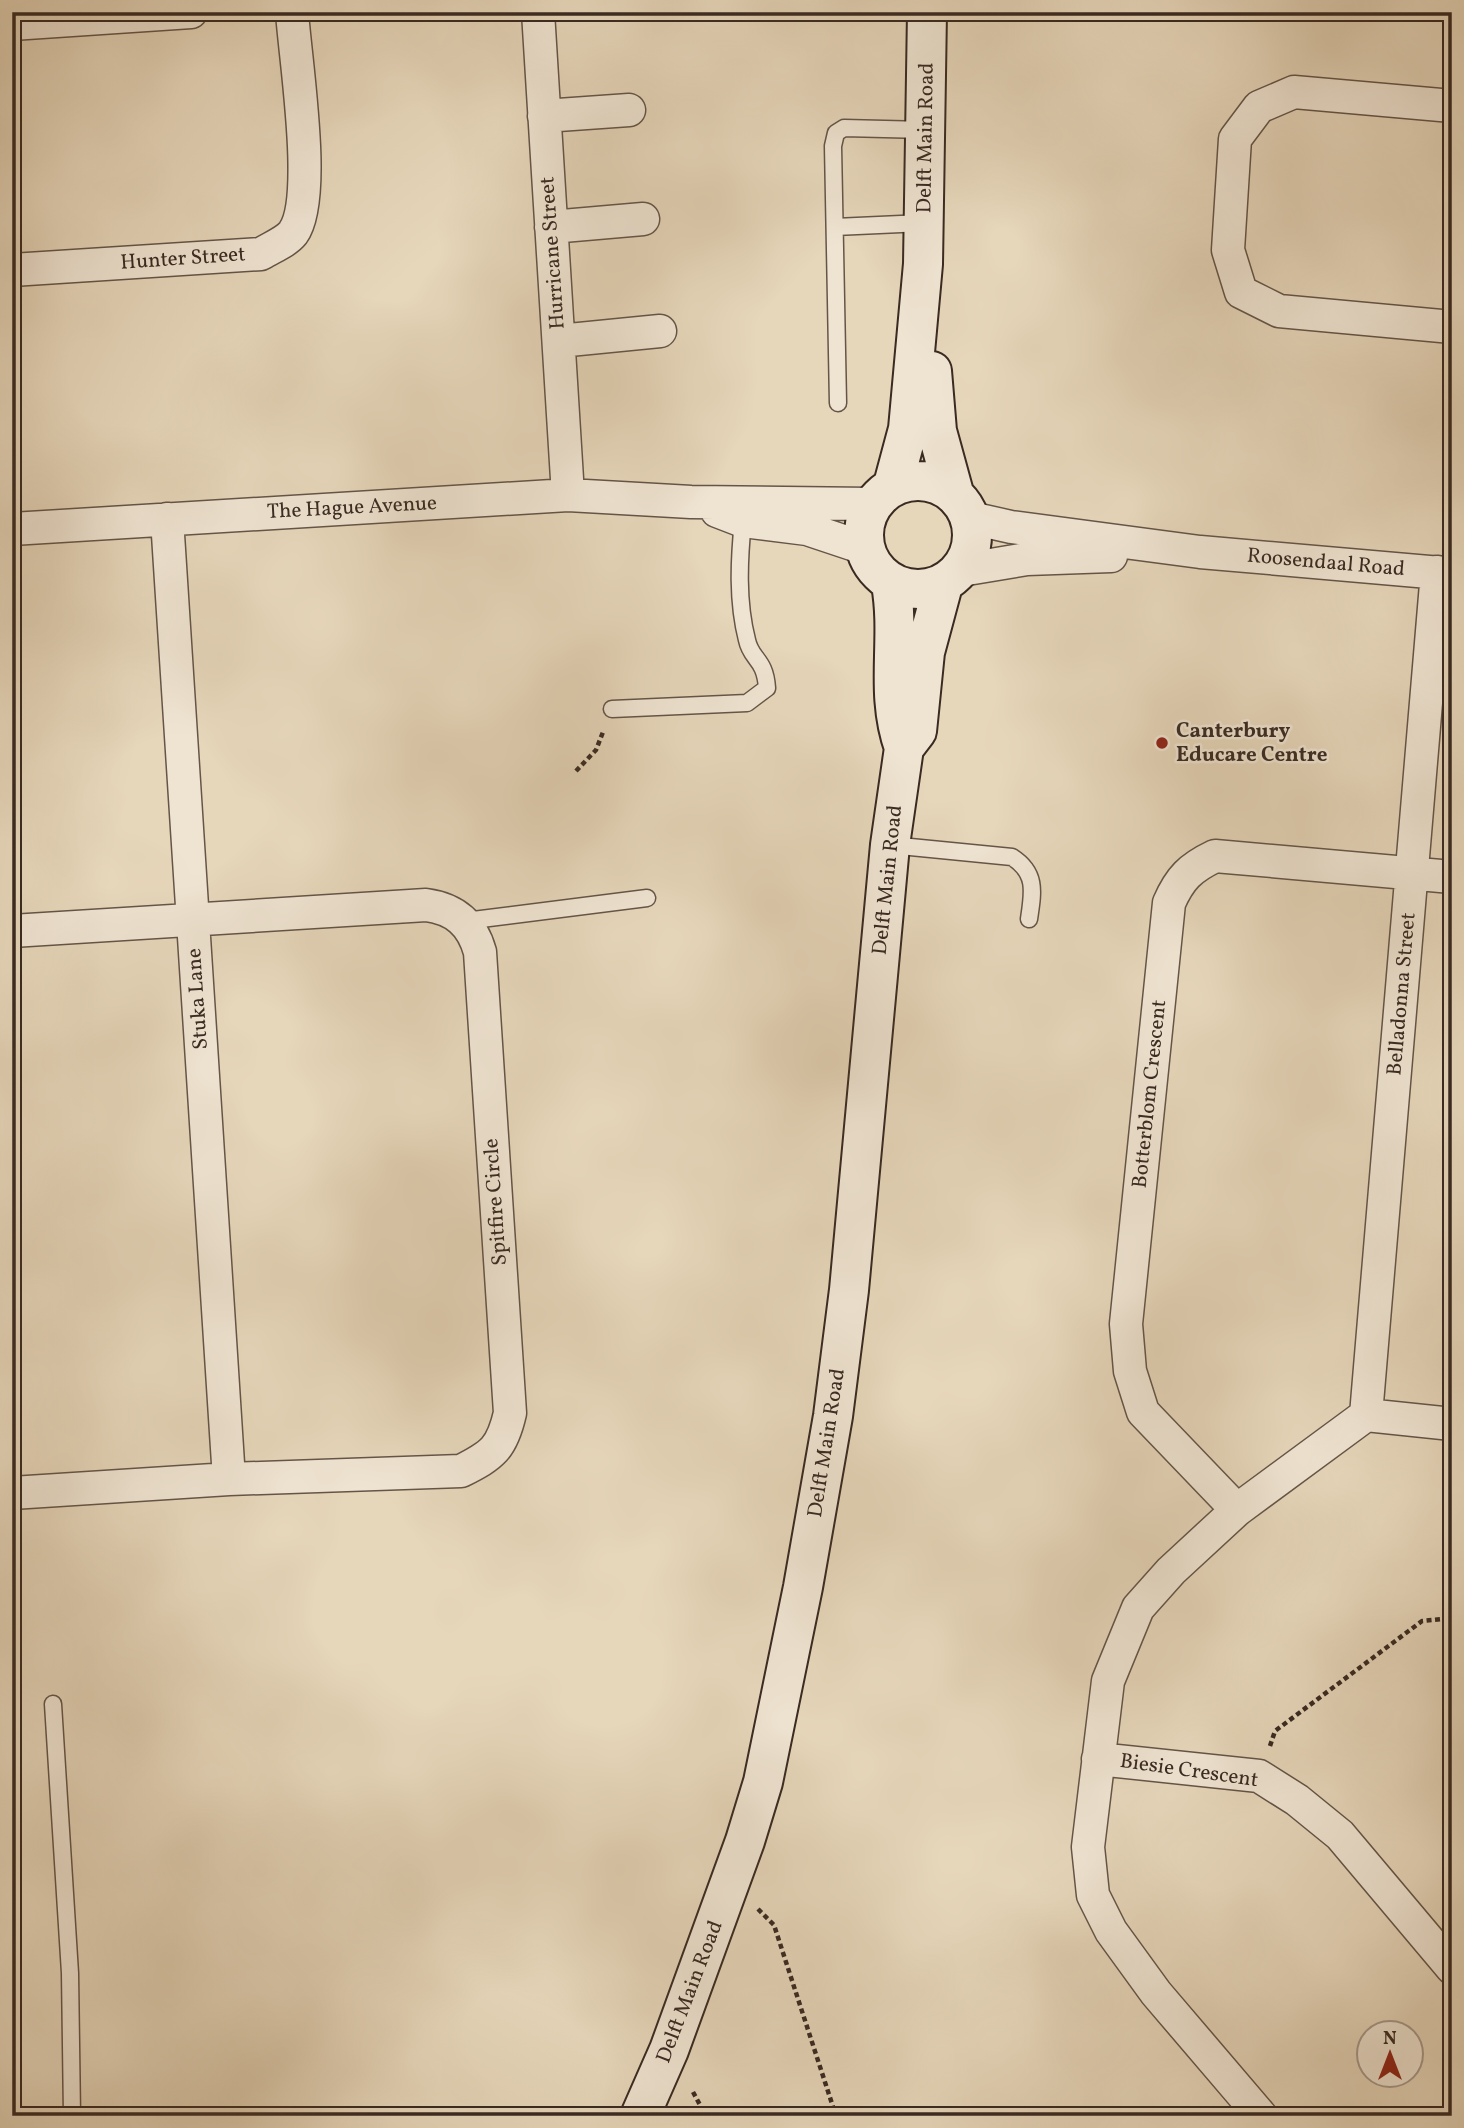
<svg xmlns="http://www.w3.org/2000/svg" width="1464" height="2128" font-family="Vollkorn,serif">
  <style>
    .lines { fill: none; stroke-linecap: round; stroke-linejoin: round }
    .lane-casing { stroke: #645548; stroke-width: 19 }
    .street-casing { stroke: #645548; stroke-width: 35 }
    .secondary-casing { stroke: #392a22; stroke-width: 42 }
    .path { stroke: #392a22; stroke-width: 4.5; stroke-dasharray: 5 3.5; stroke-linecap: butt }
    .lane { stroke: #efe4d2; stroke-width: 16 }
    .street { stroke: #efe4d2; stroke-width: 32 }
    .secondary { stroke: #efe4d2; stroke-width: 38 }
    .poi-dot { fill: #8f2418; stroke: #efe4d2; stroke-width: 2.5 }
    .labels { text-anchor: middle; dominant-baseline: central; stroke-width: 5; stroke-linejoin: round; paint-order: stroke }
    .street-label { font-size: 21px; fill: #392a22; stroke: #efe4d2 }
    .poi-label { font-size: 21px; font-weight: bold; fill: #392a22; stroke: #efe4d2; text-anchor: start }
  </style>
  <rect width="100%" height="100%" fill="#e6d6ba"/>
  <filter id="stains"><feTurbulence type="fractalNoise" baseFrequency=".00286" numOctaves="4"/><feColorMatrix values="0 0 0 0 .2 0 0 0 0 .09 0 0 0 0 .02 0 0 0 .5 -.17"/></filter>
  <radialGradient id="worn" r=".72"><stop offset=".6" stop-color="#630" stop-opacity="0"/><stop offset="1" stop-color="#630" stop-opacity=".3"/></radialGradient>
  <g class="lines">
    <defs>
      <path id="lane" d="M835,227L923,223
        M838,403L833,146L836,133L844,128L925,130
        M612,709L747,703L767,688C765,658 751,660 747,640C737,601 739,560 743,521
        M890,845L1012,857C1037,873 1033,892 1029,919
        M465,921L647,898
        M53,1704L70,1973L72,2116"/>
      <path id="street" d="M538,12L568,495
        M12,24L191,12
        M1452,106L1294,92L1259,107L1235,139L1228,250L1241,292L1279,311L1452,327
        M544,116L629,110
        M551,227L643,219
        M12,270L261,254C270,248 286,242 293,233C318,199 295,59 292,12
        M559,341L660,331
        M717,511L743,521L807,529L864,548
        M971,518L1011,527L1200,552L1452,574
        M167,519L229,1479
        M12,529L568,495L691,502L872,504
        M961,570L1027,559L1111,556
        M12,931L426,905C455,909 472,923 480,952L510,1413C502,1448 493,1455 461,1471L229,1479L12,1493
        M1366,1415L1437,572
        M1237,1510L1143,1412L1130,1371L1126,1324L1169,903C1180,878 1190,868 1215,856L1452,877
        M1098,1759L1259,1776L1297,1800L1340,1835L1452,1968
        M1261,2116L1156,1993L1111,1931L1093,1895L1088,1847L1108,1681L1138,1608L1171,1571L1237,1510L1366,1415L1452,1424"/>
      <path id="secondary" d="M932,371L937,431L954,493
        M864 535a54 54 0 1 1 108 0a54 54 0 1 1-108 0Z
        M893,485L908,429L923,264L927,12
        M891,584C901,641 884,692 904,748
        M640,2116L669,2050L745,1841L763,1782L803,1587L833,1416L849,1290L890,845L904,748L917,731L925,652L943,585"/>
    </defs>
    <use href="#lane" class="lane-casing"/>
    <use href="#street" class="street-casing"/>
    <use href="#secondary" class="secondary-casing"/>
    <path class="path" d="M576,771L596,750L603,732
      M1270,1746L1275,1731L1422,1621L1452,1618
      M758,1909L774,1925L836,2116
      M693,2092L706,2116"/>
    <use href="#lane" class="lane"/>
    <use href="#street" class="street"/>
    <use href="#secondary" class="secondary"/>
  </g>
  <circle class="poi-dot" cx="1162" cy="743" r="7"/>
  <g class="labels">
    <g class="street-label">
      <text transform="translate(926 138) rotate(-89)">Delft Main Road</text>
      <text transform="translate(553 253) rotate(-94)">Hurricane Street</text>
      <text transform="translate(183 259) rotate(-4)">Hunter Street</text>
      <text transform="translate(352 508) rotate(-3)">The Hague Avenue</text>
      <text transform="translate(1326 563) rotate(5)">Roosendaal Road</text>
      <text transform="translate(888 880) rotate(-84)">Delft Main Road</text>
      <text transform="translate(1402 994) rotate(-85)">Belladonna Street</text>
      <text transform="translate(198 999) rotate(-94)">Stuka Lane</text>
      <text transform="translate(1150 1094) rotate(-84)">Botterblom Crescent</text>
      <text transform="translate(496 1202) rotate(-94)">Spitfire Circle</text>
      <text transform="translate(827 1443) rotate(-81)">Delft Main Road</text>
      <text transform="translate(1189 1771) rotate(8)">Biesie Crescent</text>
      <text transform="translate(690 1992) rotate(-69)">Delft Main Road</text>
    </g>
    <g class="poi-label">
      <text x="1176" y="731">Canterbury<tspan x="1176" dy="24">Educare Centre</tspan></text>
    </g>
  </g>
  <rect width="1464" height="2128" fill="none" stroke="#e6d6ba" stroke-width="42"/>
  <rect x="14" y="14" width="1436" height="2100" fill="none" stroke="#392a22" stroke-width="3.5"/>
  <rect x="21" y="21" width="1422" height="2086" fill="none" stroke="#392a22" stroke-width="2"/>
  <g transform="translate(1390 2054)"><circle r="33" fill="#efe4d2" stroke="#a69a8c" stroke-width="2"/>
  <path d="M0-5L12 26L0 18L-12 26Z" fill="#8f2418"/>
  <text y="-10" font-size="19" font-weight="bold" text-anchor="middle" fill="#392a22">N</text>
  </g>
  <rect width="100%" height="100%" filter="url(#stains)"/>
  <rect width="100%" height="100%" fill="url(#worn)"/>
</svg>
